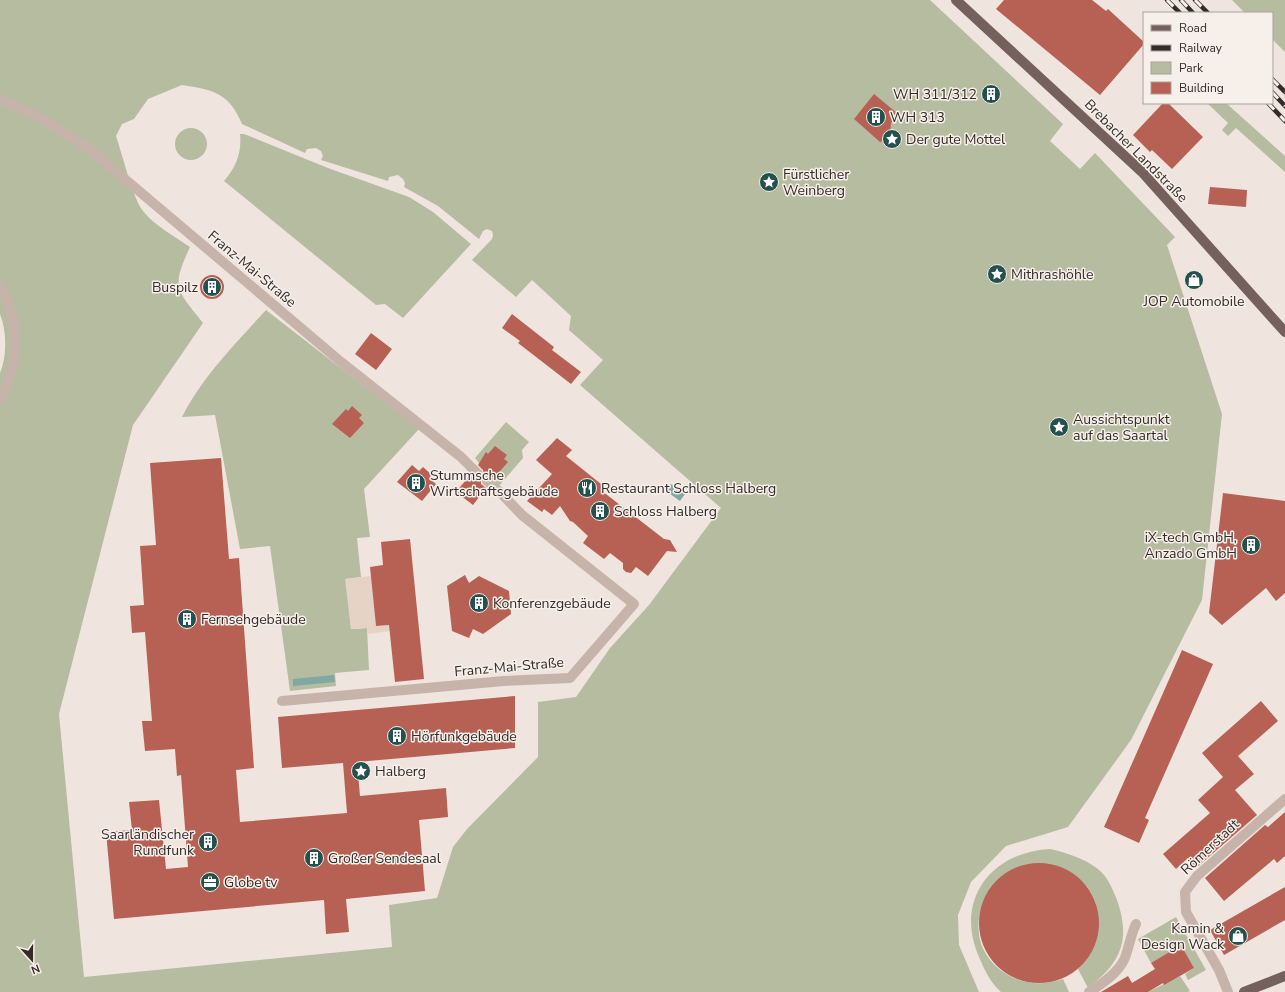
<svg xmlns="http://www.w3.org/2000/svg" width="1285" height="992" font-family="'Nunito Sans',sans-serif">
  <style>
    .green { fill: #b6bc9f; fill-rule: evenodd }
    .plaza { fill: #e5d4c6 }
    .water { fill: #80a8a5 }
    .building { fill: #b76054 }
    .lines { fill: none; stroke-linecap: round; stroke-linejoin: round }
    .minor { stroke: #c6b4ab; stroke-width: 10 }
    .major { stroke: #74615c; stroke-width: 10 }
    .rail-casing { stroke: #342b29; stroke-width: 4.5 }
    .rail { stroke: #f7efe9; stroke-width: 3; stroke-dasharray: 9; stroke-linecap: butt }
    .labels { text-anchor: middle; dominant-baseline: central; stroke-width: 3; stroke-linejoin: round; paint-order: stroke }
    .poi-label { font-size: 14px; fill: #342b29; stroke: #f7efe9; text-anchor: start }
    .street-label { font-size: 14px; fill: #342b29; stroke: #f7efe9 }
  </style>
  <rect width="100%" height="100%" fill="#efe5de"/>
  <path class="green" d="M0,0H930L1063,124L1050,141L1080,169L1095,153L1175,237L1167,245L1222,414L1202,600L1131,740L1068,827L1006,846L971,882L958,915L959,945L979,992H0V373C7,356 7,332 0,314ZM182,85C214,90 229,93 242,124L305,153L307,149L316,148L321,151L323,156L321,160L388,181L389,177L398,175L403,179L405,183L404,187L438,206L479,239L483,231L487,229L492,231L493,235L492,239L472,260L516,297L532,280L571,316L569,330L603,360L580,385L721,508L649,605L610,648L576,697L538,702V757L467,829L453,847L437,898L389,905L392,947L84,977L59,714L133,425L203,323C176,289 171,288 190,247C174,236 155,226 143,211C133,199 122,153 116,136L122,124L134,119L148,99Z
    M1232,0H1285V52L1272,39V13H1245Z
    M1207,103H1226L1285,156V172L1236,128L1228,136L1222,130L1228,123Z
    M175 144a16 16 0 1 1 32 0a16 16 0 1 1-32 0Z
    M240,134H244L328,168L409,197L433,212L471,244L403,318L385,304L376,305L224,181C236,167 242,153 240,134Z
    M266,310L419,429L364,489L370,537L357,538L361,577L346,579L351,629L367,628L369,670L335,673L336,686L290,691L270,546L240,549L215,415L182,417C202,377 236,343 266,310Z
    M506,422L529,442L522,450L523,458L498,487L475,458Z
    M1050,849C1067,853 1084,858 1098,869C1108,877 1112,888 1117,900C1131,940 1121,963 1088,988L1078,969C1102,946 1108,900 1078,878C1004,824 937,937 1010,976C1027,985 1045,985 1063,979L1069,992H1001C990,982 985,971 979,957C954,900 991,852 1050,849Z
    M1176,917L1206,970L1188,980L1185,974L1194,968L1181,946L1151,963L1138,939Z
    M1180,976L1190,991L1188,992H1148Z"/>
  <path class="plaza" d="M371,576L376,626L389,625L390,631L368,634L367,628L351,629L345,579Z"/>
  <path class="water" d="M671,484L685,494L680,501L666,491Z
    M334,675L335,682L293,686V679Z"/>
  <path class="building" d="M1004,0H1092L1106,11L1108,9L1144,42V44L1100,95L996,9Z
    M994,86L999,98L989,103L983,90Z
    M874,94L898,114L891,123L890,138L880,142L854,119Z
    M1163,103H1168L1203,137L1172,169L1152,150L1150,152L1133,135Z
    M1210,187L1247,190L1246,207L1208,204Z
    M200 287a12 12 0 1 1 24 0a12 12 0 1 1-24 0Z
    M512,314L554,347L552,350L581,372L571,384L518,343L520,341L502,328Z
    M371,333L392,349L376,370L355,354Z
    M352,406L362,415L359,418L364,423L350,438L332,424L346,409L348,411Z
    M557,438L572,450L566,456L606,488L602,491L664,539L670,540L677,552L667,551L648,576L636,567L631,573L626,572L623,569V563L610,553L604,559L583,543L588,536L573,522L570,521L560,506L552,515L544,509L542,512L527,501L552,474L536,460Z
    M495,446L507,455L504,459L508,462L494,478L489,475H484L483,470L478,465L486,452L488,454Z
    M221,458L229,559L239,558L254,768L236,770L240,822L347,813L343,763L282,768L278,717L515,696V748L357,762L360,796L446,788L448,817L419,820L425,891L346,899L349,932L326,934L324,900L114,919L106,832L132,830L129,802L159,800L166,869L188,867L181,775L177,776L175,749L145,751L142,721H152L145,632L132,633L130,606L144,605L140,546L156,545L150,463Z
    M412,465L419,471L423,467L433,476L430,479L436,484L422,501L397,482Z
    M470,475L476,480H481V484L486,488L473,505L456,492Z
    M1223,493L1285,501V593L1276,601L1266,588L1222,625L1209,613Z
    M410,539L424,679L395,682L389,625L376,626L370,567L383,565L381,542Z
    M465,575L469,583L479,576L509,591L511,614L483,634L473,629L469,638L452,631L447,586Z
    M1182,650L1213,664L1145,818L1149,820L1139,843L1104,827Z
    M1261,701L1278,721L1238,756L1254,774L1235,790L1257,815L1196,868L1188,858L1176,869L1163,854L1210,813L1198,800L1223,777L1202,753Z
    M1285,812V856L1277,863L1274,859L1224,901L1205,878L1265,825L1268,827Z
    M979 923a60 60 0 1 1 120 0a60 60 0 1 1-120 0Z
    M1285,887V920L1224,955L1210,930Z
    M1181,945L1194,968L1164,985L1163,983L1148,992H1101L1128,976L1132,983L1155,969L1151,963Z"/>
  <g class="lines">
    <path class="minor" d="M0,99L35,115L87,147L341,362L461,457L478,474
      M0,286C20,320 19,367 0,400
      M282,701L504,681L570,678L634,604L522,515L500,492L487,481
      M1089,992C1102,984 1117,974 1124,960C1129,949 1130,936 1136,924
      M1228,992L1219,970L1186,912L1185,892L1197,876L1285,799"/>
    <path class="major" d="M956,0L1142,172L1285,332
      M1244,992L1285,976"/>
    <defs>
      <path id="rail" d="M1167,0L1180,13
        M1181,0L1193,13
        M1195,0L1208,13
        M1272,79L1285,92
        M1272,92L1285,106
        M1268,103L1285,121"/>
    </defs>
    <use href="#rail" class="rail-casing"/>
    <use href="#rail" class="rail"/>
  </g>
  <defs>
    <symbol id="building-disc" viewBox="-11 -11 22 22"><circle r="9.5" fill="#24514e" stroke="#f7efe9"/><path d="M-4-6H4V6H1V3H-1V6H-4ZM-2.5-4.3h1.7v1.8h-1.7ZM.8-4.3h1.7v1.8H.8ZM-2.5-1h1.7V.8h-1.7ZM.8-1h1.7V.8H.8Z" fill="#fff"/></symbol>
    <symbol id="sight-disc" viewBox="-11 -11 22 22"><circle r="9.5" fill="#24514e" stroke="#f7efe9"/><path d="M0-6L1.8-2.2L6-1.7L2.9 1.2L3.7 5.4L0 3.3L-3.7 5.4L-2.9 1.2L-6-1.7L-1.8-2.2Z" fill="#fff"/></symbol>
    <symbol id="shop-disc" viewBox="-11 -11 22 22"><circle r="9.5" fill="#24514e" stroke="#f7efe9"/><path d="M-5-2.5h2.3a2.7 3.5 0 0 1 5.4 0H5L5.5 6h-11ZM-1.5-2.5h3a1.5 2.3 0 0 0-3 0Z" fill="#fff"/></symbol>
    <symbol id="restaurant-disc" viewBox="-11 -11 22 22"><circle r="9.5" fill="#24514e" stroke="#f7efe9"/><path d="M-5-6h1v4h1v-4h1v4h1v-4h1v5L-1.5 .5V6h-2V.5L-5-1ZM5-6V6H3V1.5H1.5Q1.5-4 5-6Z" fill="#fff"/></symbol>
    <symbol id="office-disc" viewBox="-11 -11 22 22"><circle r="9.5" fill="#24514e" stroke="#f7efe9"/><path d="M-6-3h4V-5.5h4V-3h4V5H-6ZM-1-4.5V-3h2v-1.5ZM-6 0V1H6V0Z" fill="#fff"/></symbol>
  </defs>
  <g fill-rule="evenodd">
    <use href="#building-disc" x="980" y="83" width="22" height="22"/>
    <use href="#building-disc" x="865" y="106" width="22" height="22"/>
    <use href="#sight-disc" x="881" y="128" width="22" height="22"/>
    <use href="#sight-disc" x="758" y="171" width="22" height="22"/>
    <use href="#sight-disc" x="986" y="263" width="22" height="22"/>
    <use href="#shop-disc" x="1183" y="269" width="22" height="22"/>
    <use href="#building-disc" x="201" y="276" width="22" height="22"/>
    <use href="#sight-disc" x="1048" y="416" width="22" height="22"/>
    <use href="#building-disc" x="405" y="472" width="22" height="22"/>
    <use href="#restaurant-disc" x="576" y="477" width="22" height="22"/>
    <use href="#building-disc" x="589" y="500" width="22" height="22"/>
    <use href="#building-disc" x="1240" y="534" width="22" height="22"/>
    <use href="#building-disc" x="468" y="592" width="22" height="22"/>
    <use href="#building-disc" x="176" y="608" width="22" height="22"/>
    <use href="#building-disc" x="386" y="725" width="22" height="22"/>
    <use href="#sight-disc" x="350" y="760" width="22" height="22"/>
    <use href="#building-disc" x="197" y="831" width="22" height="22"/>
    <use href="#building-disc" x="303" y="847" width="22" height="22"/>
    <use href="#office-disc" x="199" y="871" width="22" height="22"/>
    <use href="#shop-disc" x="1227" y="925" width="22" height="22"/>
  </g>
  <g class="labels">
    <g class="poi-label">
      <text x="977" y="94" text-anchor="end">WH 311/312</text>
      <text x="890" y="117">WH 313</text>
      <text x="906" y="139">Der gute Mottel</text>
      <text x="783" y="174">Fürstlicher<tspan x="783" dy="16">Weinberg</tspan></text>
      <text x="1011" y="274">Mithrashöhle</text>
      <text x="198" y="287" text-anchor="end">Buspilz</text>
      <text x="1194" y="301" text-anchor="middle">JOP Automobile</text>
      <text x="1073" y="419">Aussichtspunkt<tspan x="1073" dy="16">auf das Saartal</tspan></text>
      <text x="430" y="475">Stummsche<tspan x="430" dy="16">Wirtschaftsgebäude</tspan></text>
      <text x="601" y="488">Restaurant Schloss Halberg</text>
      <text x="614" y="511">Schloss Halberg</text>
      <text x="1237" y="537" text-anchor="end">iX-tech GmbH,<tspan x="1237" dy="16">Anzado GmbH</tspan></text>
      <text x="493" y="603">Konferenzgebäude</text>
      <text x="201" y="619">Fernsehgebäude</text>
      <text x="411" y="736">Hörfunkgebäude</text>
      <text x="375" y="771">Halberg</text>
      <text x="194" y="834" text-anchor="end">Saarländischer<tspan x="194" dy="16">Rundfunk</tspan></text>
      <text x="328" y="858">Großer Sendesaal</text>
      <text x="224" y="882">Globe tv</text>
      <text x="1224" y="928" text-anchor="end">Kamin &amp;<tspan x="1224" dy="16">Design Wack</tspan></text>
    </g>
    <g class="street-label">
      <text transform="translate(1136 151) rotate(45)">Brebacher Landstraße</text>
      <text transform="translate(252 269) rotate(40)">Franz-Mai-Straße</text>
      <text transform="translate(509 667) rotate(-5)">Franz-Mai-Straße</text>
      <text transform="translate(1210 847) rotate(-43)">Römerstadt</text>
    </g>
  </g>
  <rect x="1143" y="12" width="130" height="92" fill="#f7efe9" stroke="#a9a19c"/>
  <rect x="1151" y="25" width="20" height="6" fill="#74615c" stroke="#a9a19c"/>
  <text x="1179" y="32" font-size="12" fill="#342b29">Road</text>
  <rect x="1151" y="45" width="20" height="6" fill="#342b29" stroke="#a9a19c"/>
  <text x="1179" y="52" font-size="12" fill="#342b29">Railway</text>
  <rect x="1151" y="62" width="20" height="12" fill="#b6bc9f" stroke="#a9a19c"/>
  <text x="1179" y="72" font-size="12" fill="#342b29">Park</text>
  <rect x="1151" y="82" width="20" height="12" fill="#b76054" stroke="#a9a19c"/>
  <text x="1179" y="92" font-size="12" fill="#342b29">Building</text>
  <g transform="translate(32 960) rotate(159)" stroke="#f7efe9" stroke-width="3" paint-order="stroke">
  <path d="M0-3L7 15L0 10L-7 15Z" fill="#342b29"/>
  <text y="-6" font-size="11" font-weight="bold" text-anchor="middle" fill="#342b29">N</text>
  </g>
</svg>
